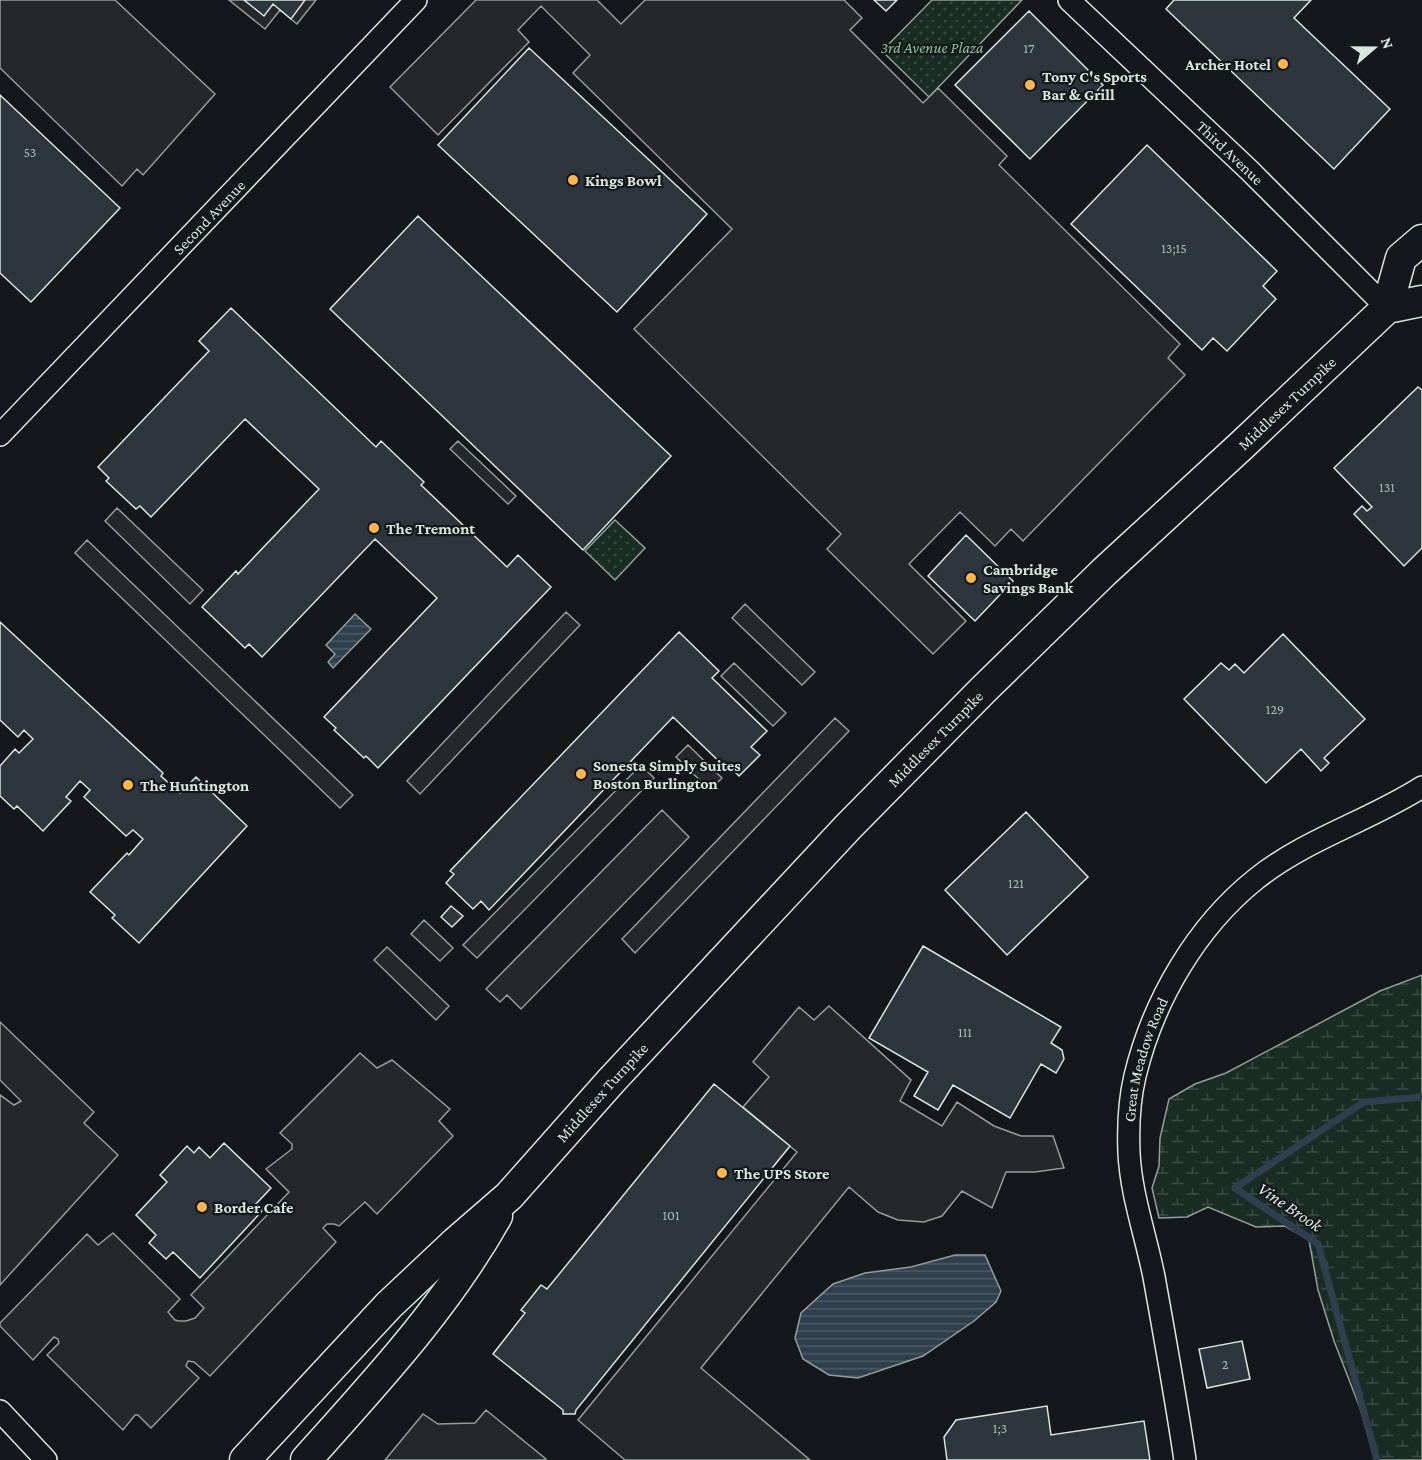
<svg xmlns="http://www.w3.org/2000/svg" width="1422" height="1460" font-family="'Crimson Pro',serif">
  <style>
    .wetland { fill: url(#wetland-marsh); stroke: #939e99; stroke-width: 1.5 }
    .park { fill: url(#park-dots); stroke: #939e99; stroke-width: 1.5 }
    .parking { fill: #24282b; stroke: #939e99; stroke-width: 1.5 }
    .water { fill: url(#water-rules); stroke: #939e99; stroke-width: 1.5 }
    .lines { fill: none; stroke-linecap: round; stroke-linejoin: round }
    .stream { stroke: #2f3f4d; stroke-width: 7 }
    .building { fill: #2c363c; stroke: #d8e6dc; stroke-width: 1.5 }
    .street-casing { stroke: #d8e6dc; stroke-width: 24 }
    .secondary-casing { stroke: #d8e6dc; stroke-width: 33 }
    .street { stroke: #14181c; stroke-width: 21 }
    .secondary { stroke: #14181c; stroke-width: 30 }
    .poi-dot { fill: #ffb74d; stroke: #14181c; stroke-width: 2 }
    .labels { text-anchor: middle; dominant-baseline: central; stroke-width: 4.5; stroke-linejoin: round; paint-order: stroke }
    .number-label { font-size: 14px; fill: #adbab4 }
    .park-label { font-size: 16px; font-style: italic; fill: #8ac095; stroke: #14181c }
    .poi-label { font-size: 16px; font-weight: bold; fill: #d8e6dc; stroke: #14181c; text-anchor: start }
    .street-label { font-size: 16px; fill: #d8e6dc; stroke: #14181c }
    .water-label { font-size: 18px; font-style: italic; fill: #d8e6dc; stroke: #14181c }
  </style>
  <defs>
    <pattern id="wetland-marsh" width="20" height="14" patternUnits="userSpaceOnUse" patternTransform="scale(1.5)"><rect width="20" height="14" fill="#1a2d24"/><path d="M1 5h8M5 5V1M11 12h8M15 12V8" fill="none" stroke="#3b4b43"/></pattern>
    <pattern id="park-dots" width="8" height="8" patternUnits="userSpaceOnUse" patternTransform="scale(1.5)"><rect width="8" height="8" fill="#1a2d24"/><path d="M2 2h.1M6 6h.1" fill="none" stroke="#3b4b43" stroke-width="1.8" stroke-linecap="round"/></pattern>
    <pattern id="water-rules" width="6" height="5" patternUnits="userSpaceOnUse" patternTransform="scale(1.5)"><rect width="6" height="5" fill="#2f3f4d"/><path d="M0 2.5h6" fill="none" stroke="#4c5b66"/></pattern>
  </defs>
  <rect width="100%" height="100%" fill="#14181c"/>
  <path class="wetland" d="M1422,975V1460H1375L1360,1408L1334,1341L1318,1290L1309,1240L1285,1226L1256,1227L1208,1207L1187,1217L1159,1218L1152,1188L1159,1166L1160,1138L1169,1099L1195,1084L1226,1073L1380,991Z"/>
  <path class="park" d="M932,0H1022L929,97L882,51Z
    M615,520L645,548L615,580L585,551Z"/>
  <path class="parking" d="M0,0H115L215,94L143,175L137,169L122,186L0,68Z
    M229,0H316L297,24L280,10L265,29Z
    M476,0H597L621,24L645,0H844L862,18L850,30L923,103L938,88L1007,156L999,165L1180,344L1168,358L1185,375L1023,541L1011,529L995,546L960,512L909,564L966,621L933,654L827,549L841,534L634,329L732,229L573,73L590,55L541,6L518,30L529,42L438,135L390,87Z
    M458,441L516,496L508,504L450,449Z
    M117,508L203,590L190,604L105,521Z
    M87,540L353,795L340,808L75,553Z
    M745,604L815,672L802,685L732,618Z
    M566,612L580,625L420,794L407,781Z
    M734,663L786,713L773,726L721,676Z
    M835,718L849,731L635,953L622,939Z
    M688,745L722,778L710,790L676,757Z
    M641,765L654,778L477,958L463,945Z
    M662,810L689,837L521,1009L507,995L500,1002L486,989Z
    M424,920L453,948L440,961L411,934Z
    M387,947L449,1006L436,1020L374,960Z
    M829,1006L911,1080L900,1101L942,1126L957,1102L994,1126L1021,1136H1053L1064,1168L1035,1172H1006L992,1208L962,1191L942,1216L924,1222L898,1220L878,1212L849,1187L701,1368L810,1460H625L578,1420L797,1152L743,1107L769,1077L753,1062L799,1007L814,1020Z
    M0,1022L94,1112L84,1123L118,1155L0,1285V1095L14,1105L21,1101L0,1080Z
    M360,1053L377,1068L392,1060L450,1109L439,1121L453,1136L377,1214L365,1202L339,1226L334,1224H327L323,1228L336,1242L210,1376L194,1362L188,1361L186,1366L199,1378L151,1428L138,1415H135L123,1430L47,1355L59,1343L58,1339L54,1337L33,1360L0,1326V1323L87,1234L98,1245L113,1233L180,1299L168,1312L175,1320L179,1321H186L195,1318L204,1308L191,1295L289,1192L266,1169L292,1149V1144L280,1133Z
    M486,1410L546,1459L545,1460H385L423,1414L438,1424L475,1423Z"/>
  <path class="water" d="M355,614L371,629L333,668L328,662L335,654L326,645Z
    M955,1255H985L1001,1291L996,1302L974,1321L923,1356L858,1378L829,1375L803,1359L795,1338L801,1313L833,1284L865,1273L911,1267Z"/>
  <g class="lines">
    <path class="stream" d="M1377,1460L1318,1244L1235,1188L1364,1102L1422,1097"/>
  </g>
  <path class="building" d="M244,0H305L291,19L273,4L264,16Z
    M874,0H897L886,11Z
    M1174,0H1311L1294,18L1390,109L1334,169L1166,9Z
    M1029,11L1103,85L1030,159L955,85Z
    M529,48L707,214L617,312L438,145Z
    M0,95L120,208L31,302L0,273Z
    M1147,145L1277,271L1263,286L1276,299L1227,351L1213,338L1202,350L1071,224Z
    M418,216L671,456L583,550L330,309Z
    M231,308L376,447L381,441L424,482L421,485L507,567L518,555L551,587L378,768L366,756L364,758L334,730L336,728L324,717L437,598L375,539L262,657L249,644L245,648L202,607L236,571L238,574L319,489L245,419L151,517L140,506L136,509L106,481L109,478L98,467L209,351L199,341Z
    M1418,387L1422,390V548L1404,566L1354,514L1362,506L1367,511L1372,507L1334,468Z
    M966,535L1013,581L975,621L928,576Z
    M0,622L163,773L161,776L180,793L196,777L247,826L139,943L112,918L115,915L90,892L127,853L129,855L143,839L133,830L126,836L84,797L90,790L80,781L66,797L71,801L43,831L17,806L14,809L0,796V766L15,749L19,753L33,739L24,730L18,737L0,720Z
    M679,632L719,671L712,678L767,731L751,747L760,755L739,776L731,768L729,771L673,717L489,910L481,901L473,909L446,883L454,874L450,871Z
    M1283,634L1365,719L1324,758L1329,763L1321,771L1301,749L1266,783L1184,699L1221,663L1229,670L1235,664L1244,673Z
    M1026,812L1088,877L1007,955L945,890Z
    M451,906L463,916L452,927L441,917Z
    M923,946L1061,1027L1051,1043L1062,1050L1064,1059L1056,1073L1041,1064L1010,1118L953,1085L938,1110L914,1096L928,1072L869,1038Z
    M714,1084L790,1146L576,1410L575,1414H563V1410L493,1354L525,1313L521,1310L541,1285L547,1289Z
    M224,1143L271,1188L256,1204L263,1210L200,1278L173,1252L166,1259L149,1243L156,1235L136,1215L167,1182L160,1175L187,1146L194,1153L199,1147L210,1158Z
    M1242,1341L1250,1379L1207,1388L1199,1349Z
    M1047,1406L1051,1435L1144,1421L1150,1460H947L944,1437L956,1420Z"/>
  <g class="lines">
    <defs>
      <g id="street">
        <path id="s1" d="M1069,0L1249,170L1387,308"/>
        <path id="s2" d="M0,435L416,0"/>
        <path d="M0,1411L46,1460"/>
        <path id="s3" d="M1185,1460C1176,1399 1165,1338 1154,1277C1146,1236 1131,1195 1129,1153C1128,1128 1129,1101 1135,1076C1153,1001 1196,927 1256,879C1306,839 1369,821 1422,787"/>
      </g>
      <g id="secondary">
        <path d="M1387,308L1401,258L1422,240"/>
        <path id="s4" d="M245,1460L389,1305L456,1242L509,1196L611,1081L848,827L983,690L1104,572L1241,446L1387,308L1422,301"/>
        <path d="M306,1460C375,1383 446,1307 497,1216"/>
      </g>
    </defs>
    <use href="#street" class="street-casing"/>
    <use href="#secondary" class="secondary-casing"/>
    <use href="#street" class="street"/>
    <use href="#secondary" class="secondary"/>
  </g>
  <g class="poi-dot">
    <circle cx="1283" cy="64" r="6"/>
    <circle cx="1030" cy="85" r="6"/>
    <circle cx="573" cy="180" r="6"/>
    <circle cx="374" cy="528" r="6"/>
    <circle cx="971" cy="578" r="6"/>
    <circle cx="581" cy="774" r="6"/>
    <circle cx="128" cy="785" r="6"/>
    <circle cx="722" cy="1173" r="6"/>
    <circle cx="202" cy="1207" r="6"/>
  </g>
  <g class="labels">
    <g class="number-label">
      <text x="1029" y="48">17</text>
      <text x="30" y="152">53</text>
      <text x="1174" y="248">13;15</text>
      <text x="1387" y="487">131</text>
      <text x="1275" y="709">129</text>
      <text x="1016" y="883">121</text>
      <text x="965" y="1032">111</text>
      <text x="671" y="1215">101</text>
      <text x="1225" y="1364">2</text>
      <text x="1000" y="1428">1;3</text>
    </g>
    <g class="park-label">
      <text x="932" y="47">3rd Avenue Plaza</text>
    </g>
    <g class="poi-label">
      <text x="1271" y="64" text-anchor="end">Archer Hotel</text>
      <text x="1042" y="76">Tony C's Sports<tspan x="1042" dy="18">Bar &amp; Grill</tspan></text>
      <text x="585" y="180">Kings Bowl</text>
      <text x="386" y="528">The Tremont</text>
      <text x="983" y="569">Cambridge<tspan x="983" dy="18">Savings Bank</tspan></text>
      <text x="593" y="765">Sonesta Simply Suites<tspan x="593" dy="18">Boston Burlington</tspan></text>
      <text x="140" y="785">The Huntington</text>
      <text x="734" y="1173">The UPS Store</text>
      <text x="214" y="1207">Border Cafe</text>
    </g>
    <g class="street-label">
      <text stroke="none"><textPath href="#s1" startOffset="222">Third Avenue</textPath></text>
      <text stroke="none"><textPath href="#s2" startOffset="302">Second Avenue</textPath></text>
      <text stroke="none"><textPath href="#s4" startOffset="1485">Middlesex Turnpike</textPath></text>
      <text stroke="none"><textPath href="#s4" startOffset="999">Middlesex Turnpike</textPath></text>
      <text stroke="none"><textPath href="#s3" startOffset="408">Great Meadow Road</textPath></text>
      <text stroke="none"><textPath href="#s4" startOffset="513">Middlesex Turnpike</textPath></text>
    </g>
    <g class="water-label">
      <text transform="translate(1290 1207) rotate(34)">Vine Brook</text>
    </g>
  </g>
  <g transform="translate(1374 48) rotate(70)" stroke="#14181c" stroke-width="4.5" paint-order="stroke">
  <path d="M0-4.5L10 22L0 15L-10 22Z" fill="#d8e6dc"/>
  <text y="-9" font-size="16" font-weight="bold" text-anchor="middle" fill="#d8e6dc">N</text>
  </g>
</svg>
